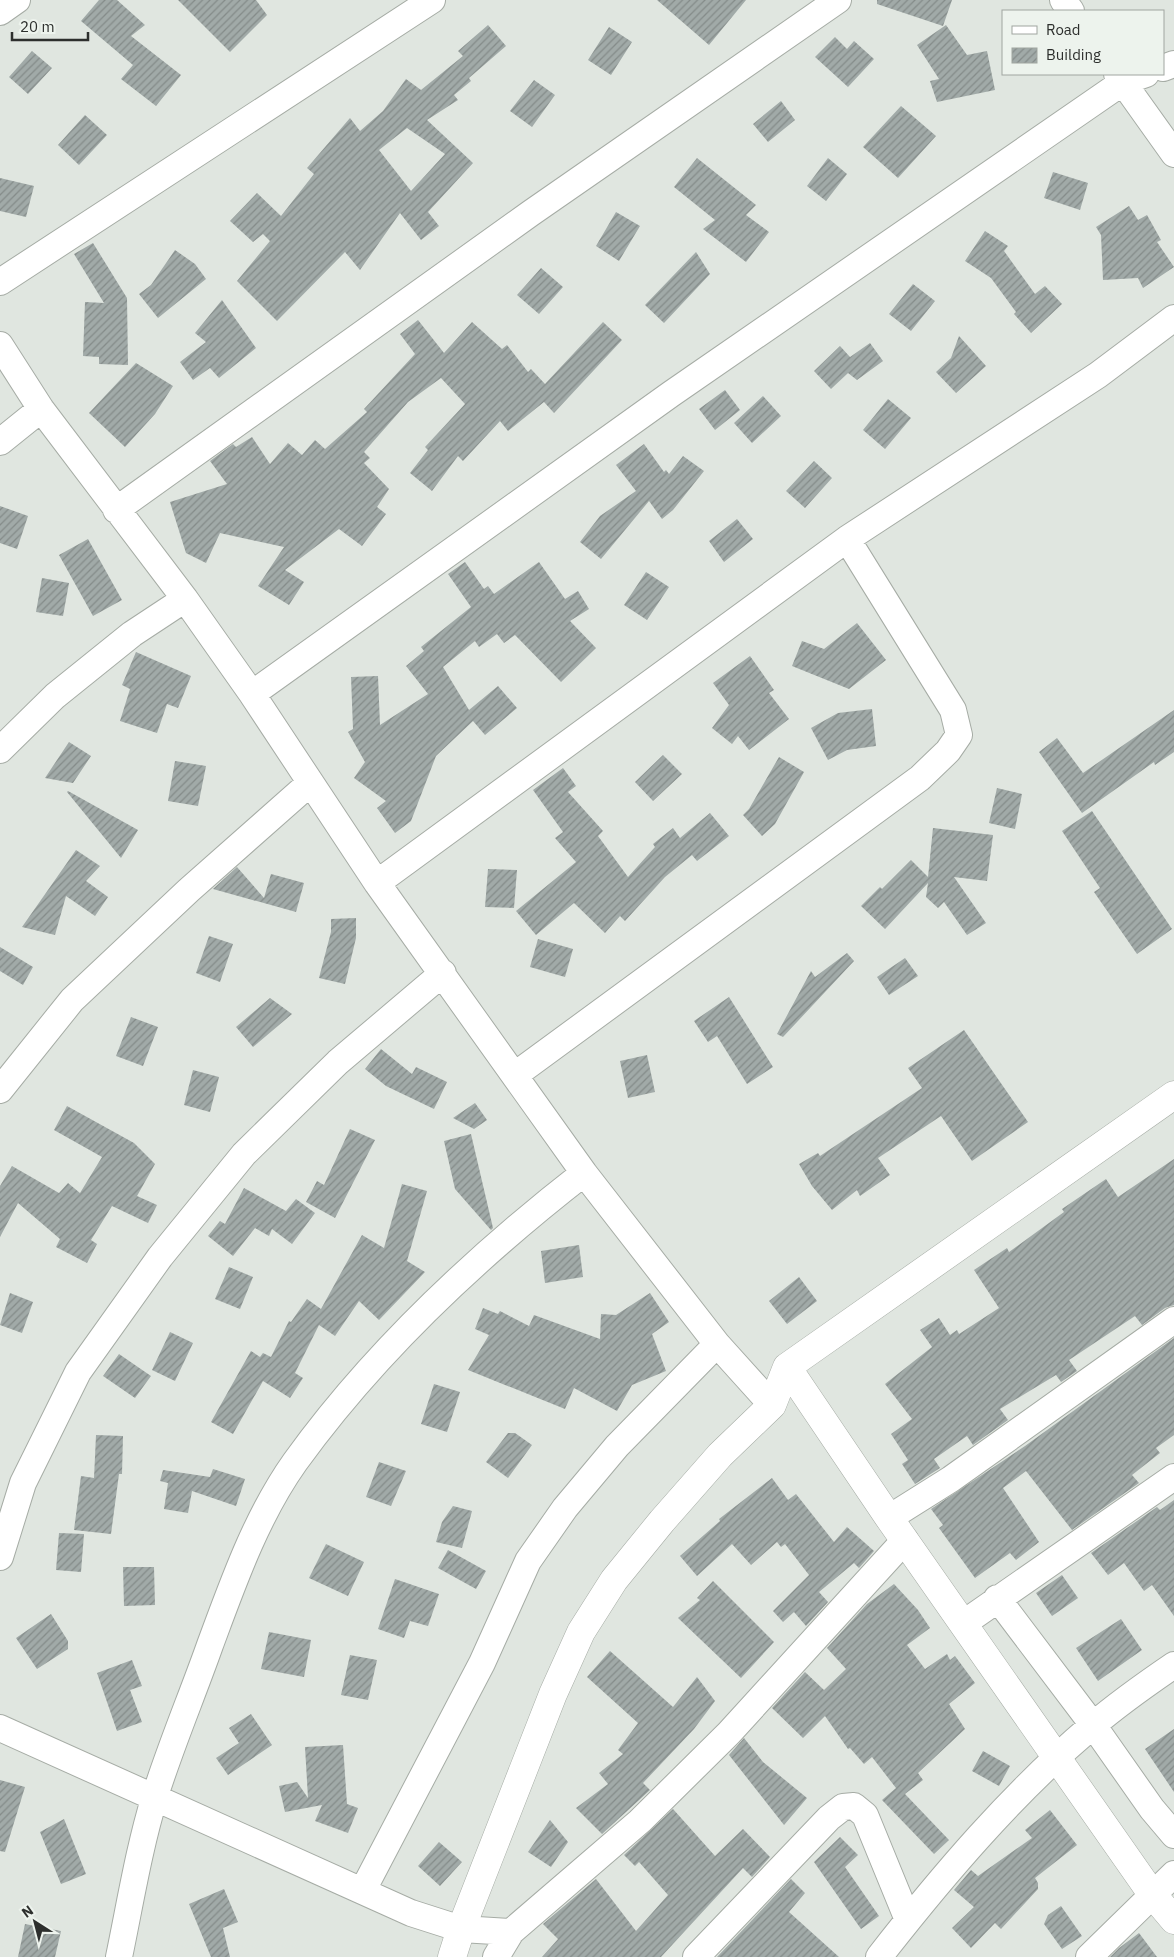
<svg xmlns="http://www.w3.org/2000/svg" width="1174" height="1957" font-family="'IBM Plex Sans',sans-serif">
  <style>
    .building { fill: url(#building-hatch); fill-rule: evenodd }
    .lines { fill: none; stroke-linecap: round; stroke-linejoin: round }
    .minor-casing { stroke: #a6aca5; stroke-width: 28 }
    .tertiary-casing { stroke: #a6aca5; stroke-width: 29 }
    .minor { stroke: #fff; stroke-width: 26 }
    .tertiary { stroke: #fff; stroke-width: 28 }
  </style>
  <defs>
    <pattern id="building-hatch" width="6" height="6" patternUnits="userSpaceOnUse" patternTransform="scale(1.25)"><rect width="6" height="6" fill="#a1aaa8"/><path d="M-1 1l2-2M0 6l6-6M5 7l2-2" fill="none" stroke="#848b89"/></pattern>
  </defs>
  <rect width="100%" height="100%" fill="#e0e6e0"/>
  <path class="building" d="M99,0H117L145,25L131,36L181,75L156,106L121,79L133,65L81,21Z
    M178,0H256L267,15L230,52Z
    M657,0H746L709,45Z
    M877,0H952L943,26L877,4Z
    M488,25L506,46L469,78L471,81L454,95L458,100L427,120L473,163L428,212L439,226L421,240L400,213L360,270L345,252L277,321L237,281L270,241L263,234L253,242L230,221L257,193L281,216L314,174L307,168L350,118L360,131L383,111L406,79L421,90L463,56L458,51ZM407,128L445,154L411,191L379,150Z
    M946,25L967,55L987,51L995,90L937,102L930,81L939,79L917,45Z
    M609,27L632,42L611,75L588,60Z
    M835,37L847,49L854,41L874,59L848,87L815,57Z
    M32,51L52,68L28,94L9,77Z
    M534,80L555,95L532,127L510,111Z
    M781,101L795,120L768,142L753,124Z
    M901,106L936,136L898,178L863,147Z
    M85,115L107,135L79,165L58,145Z
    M697,158L756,205L746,215L769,232L746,262L703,229L715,220L674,187Z
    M828,158L847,174L826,201L807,186Z
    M1053,172L1088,183L1080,210L1044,198Z
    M0,178L34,186L26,217L0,211Z
    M1129,206L1138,220L1147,215L1161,240L1157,242L1174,267L1143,288L1138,278L1103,280L1101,235L1096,227Z
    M616,212L640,226L619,261L596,246Z
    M985,231L1008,246L1004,251L1035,294L1045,286L1062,304L1031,333L1014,314L1016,312L991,278L965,261Z
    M93,243L127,298L128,365L99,364V357L83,356L85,302L104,303L74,254Z
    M175,250L195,264L206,279L158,318L139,294L151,285Z
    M696,252L710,274L664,323L645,305Z
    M541,268L563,287L539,314L517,295Z
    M913,284L935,301L911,331L889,314Z
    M222,300L256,348L219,378L210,368L193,380L180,362L206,342L195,333Z
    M418,320L444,353L472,322L502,349L507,345L528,372L531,369L545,384L603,322L622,340L554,413L544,402L508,431L500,421L463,461L458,456L432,491L410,473L428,450L425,447L465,404L441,378L408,402L364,452L370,458L364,463L389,489L377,507L386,514L362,546L339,529L285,570L304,582L289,605L258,586L284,547L220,533L206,563L186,553L170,502L227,484L210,461L233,444L236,447L252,437L270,464L288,443L302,455L315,440L325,449L367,412L364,409L415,354L400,334Z
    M959,336L986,366L956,393L936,372L951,358Z
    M870,343L883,361L857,380L848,373L831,389L814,371L840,346L850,357Z
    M136,363L173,386L155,414L125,447L89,413Z
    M725,390L740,410L715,430L699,409Z
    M763,396L781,416L752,443L734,423Z
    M888,399L911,418L885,449L863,430Z
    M644,444L664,472L666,470L669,474L683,456L704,471L673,510L662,519L649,501L601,559L580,542L600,516L636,491L616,465Z
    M814,461L832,478L805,508L786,491Z
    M0,506L28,516L17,549L0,543Z
    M737,519L753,539L724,562L709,541Z
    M88,539L122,600L93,616L59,555Z
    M465,562L484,589L488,586L494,594L539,562L565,599L578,591L589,609L570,621L596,648L561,682L515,635L504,643L497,634L479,647L475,641L443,667L469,710L498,686L517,708L485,735L473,721L436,756L411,821L395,833L377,808L386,801L354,778L365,762L348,732L353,729L351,677L378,676L380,725L428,694L406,666L424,651L421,647L471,607L448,574Z
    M646,572L669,587L647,620L624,605Z
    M42,578L69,583L63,616L36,612Z
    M857,623L886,660L849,689L792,666L802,641L824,649Z
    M136,652L191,676L178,708L167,704L157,733L120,721L130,689L122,685Z
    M750,656L774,690L769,693L789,719L749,750L738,736L732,744L712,728L729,705L713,683Z
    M872,709L876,746L847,750L828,760L811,728L838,713Z
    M1174,710V752L1155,765L1154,762L1082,813L1039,752L1057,738L1083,773Z
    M69,742L91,756L73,783L45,778Z
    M663,755L682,774L653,801L635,782Z
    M779,757L804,772L775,824L762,836L743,815L749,809Z
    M175,761L206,766L198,806L168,801Z
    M563,768L576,786L568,792L603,831L598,836L628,877L655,847L653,844L673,828L680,838L710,813L729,836L697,861L692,855L665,877L625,921L620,916L605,933L574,903L536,935L516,911L576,862L555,838L563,832L533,790Z
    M997,788L1022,794L1015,829L989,823Z
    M68,791L138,830L121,858L67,792Z
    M1092,811L1172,929L1137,954L1094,892L1100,888L1062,831Z
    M933,828L993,835L987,881L954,877L986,923L967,935L944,902L938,908L926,897L928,883L885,929L861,906L880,887L882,889L911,860L928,877Z
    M76,850L100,866L86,881L108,897L95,916L66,896L55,935L22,927Z
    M237,867L264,898L271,874L304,883L296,912L213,889Z
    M488,869L517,870L514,908L485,907Z
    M356,918V938L345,984L319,978L331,932V919Z
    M209,936L233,944L220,982L196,973Z
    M538,939L573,949L565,977L530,967Z
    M0,947L33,967L23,985L0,971Z
    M847,953L854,961L783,1037L777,1034L811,971L815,977Z
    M905,958L918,976L889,995L877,977Z
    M729,997L773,1067L747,1084L717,1036L708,1042L694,1021Z
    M270,998L292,1014L253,1047L236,1027Z
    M131,1017L158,1027L143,1066L116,1056Z
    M964,1030L1028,1122L972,1161L941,1116L878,1158L890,1175L860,1196L857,1190L832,1210L812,1186L799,1164L818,1153L820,1156L922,1088L908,1068Z
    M381,1049L412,1074L416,1067L447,1082L434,1109L386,1086L365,1069Z
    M647,1055L655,1092L628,1098L620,1061Z
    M193,1070L219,1077L210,1112L184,1105Z
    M475,1103L487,1120L474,1129L453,1118Z
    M67,1106L134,1143L155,1164L137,1196L157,1205L148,1223L112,1206L91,1240L97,1244L87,1263L56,1247L60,1239L18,1203L0,1237V1186L12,1166L59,1193L68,1183L80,1193L102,1157L54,1130Z
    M350,1129L375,1140L335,1218L306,1202L317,1181L324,1185Z
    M471,1134L493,1228L491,1230L455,1189L444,1141Z
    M1174,1159V1305L1165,1308L1142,1325L1135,1316L1069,1360L1077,1371L1061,1382L1056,1375L1000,1409L1008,1420L973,1445L967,1436L934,1459L940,1468L915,1484L902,1464L908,1460L891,1434L912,1419L885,1384L932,1347L920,1330L939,1318L950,1335L957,1330L959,1334L999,1308L974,1270L1007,1248L1009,1252L1064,1212L1062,1209L1106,1179L1118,1197Z
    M402,1184L427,1191L407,1261L425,1272L379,1320L359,1301L335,1336L319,1325L295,1373L303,1378L290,1398L263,1381L233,1434L211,1422L251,1351L260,1357L263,1353L271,1357L289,1321L291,1322L307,1299L321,1309L362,1235L384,1248Z
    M244,1188L286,1211L296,1199L315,1213L292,1244L272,1229L269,1236L255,1228L233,1256L208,1236L220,1221L225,1224Z
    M579,1245L583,1277L545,1283L541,1251Z
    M229,1267L253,1277L240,1309L215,1299Z
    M799,1277L817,1301L787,1324L769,1301Z
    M10,1293L33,1302L22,1333L0,1325Z
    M650,1293L669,1322L652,1334L666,1371L632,1385L617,1411L574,1388L565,1409L468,1370L489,1335L475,1329L483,1308L498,1314L500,1311L529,1326L534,1315L600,1339L601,1314L616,1315Z
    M170,1332L193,1343L175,1381L152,1370Z
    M1174,1338V1435L1156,1448L1160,1453L1132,1475L1139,1483L1072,1530L1026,1471L1003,1488L1039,1542L1016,1560L1010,1553L975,1578L939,1528L943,1525L931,1509L1025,1446Z
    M119,1354L151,1376L135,1398L103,1376Z
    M434,1384L460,1392L447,1432L421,1424Z
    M508,1433H515L532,1445L508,1478L486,1462Z
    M96,1435L123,1436L122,1474H119L111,1534L74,1530L81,1476L94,1478Z
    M379,1462L406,1471L391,1506L366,1497Z
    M213,1469L245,1479L236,1506L192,1491L188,1513L164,1509L168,1483L160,1481L163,1470L210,1477Z
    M772,1478L788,1500L796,1494L834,1542L847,1527L874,1551L859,1568L854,1563L819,1592L828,1602L806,1626L794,1612L783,1622L773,1611L809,1575L785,1544L781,1547L777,1542L751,1565L732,1544L697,1576L680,1556L720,1521L719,1519Z
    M1174,1500V1616L1152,1585L1144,1591L1124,1563L1108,1575L1091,1553L1157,1507L1160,1510Z
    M453,1506L472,1511L462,1548L436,1542L442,1522Z
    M59,1533L84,1534L81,1572L56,1570Z
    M326,1544L364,1562L348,1596L309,1578Z
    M448,1550L486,1571L476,1589L438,1568Z
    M123,1567H154L155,1605L124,1606Z
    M1062,1575L1078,1598L1052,1616L1036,1593Z
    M395,1579L439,1594L428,1626L410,1621L404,1638L378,1629Z
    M713,1581L774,1642L741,1678L678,1618L700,1600L697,1598Z
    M894,1584L918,1610L930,1628L907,1645L925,1669L947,1654L950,1660L955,1656L975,1683L949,1704L965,1729L918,1773L923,1780L905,1794L949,1840L934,1854L882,1800L896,1788L872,1757L864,1764L850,1748L848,1749L825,1716L803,1738L772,1708L805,1672L824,1690L846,1669L827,1648L867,1604Z
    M51,1614L68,1641V1649L37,1669L16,1638Z
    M1121,1619L1142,1650L1098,1681L1076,1648Z
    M269,1632L311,1640L304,1677L261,1669Z
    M610,1651L673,1707L697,1677L715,1701L694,1729L643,1783L650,1790L602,1834L576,1808L608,1784L599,1773L623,1754L618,1750L638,1723L587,1677Z
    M350,1655L377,1660L368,1700L341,1695Z
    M132,1660L142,1686L130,1690L142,1722L117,1731L97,1673Z
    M251,1714L272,1745L228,1775L216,1758L239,1743L229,1728Z
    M1174,1729V1792L1145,1749Z
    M744,1738L763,1762L807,1798L784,1825L729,1755Z
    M343,1745L347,1804L358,1808L348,1833L315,1821L322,1805L285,1812L279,1786L297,1782L308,1798L305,1747Z
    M983,1751L1010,1766L999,1786L972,1771Z
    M0,1780L25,1787L5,1852L0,1851Z
    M673,1809L715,1856L743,1829L770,1857L752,1877L743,1868L661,1957H542L558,1939L543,1924L596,1879L636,1931L668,1895L639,1862L635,1866L624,1855Z
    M1050,1810L1077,1845L1035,1878L1038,1883V1889L1001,1929L995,1923L971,1948L952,1928L974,1907L954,1890L971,1870L978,1876L1032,1838L1025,1830Z
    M64,1819L86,1874L61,1884L40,1832Z
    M550,1820L568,1842L551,1867L528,1852Z
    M840,1837L858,1855L845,1867L879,1916L861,1929L814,1862Z
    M439,1842L462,1862L440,1886L418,1866Z
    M791,1879L805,1893L789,1912L839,1957H717Z
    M224,1889L238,1922L223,1928L230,1957H211L189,1904Z
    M1061,1906L1082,1936L1062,1949L1044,1924L1048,1915Z
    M25,1924L61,1931L55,1957H18Z
    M1139,1933L1157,1957H1110L1119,1948Z"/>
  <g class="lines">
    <defs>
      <path id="minor" d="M1063,0L1071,11
        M0,12L17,0
        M1163,68L1174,64
        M1117,74L1174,154
        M0,282L432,0
        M0,345L41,409L185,599L252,694L377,883L584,1173L717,1344L772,1405
        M0,442L41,409
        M116,510L531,213L838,0
        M252,694L671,394L1123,82L1146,74
        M0,750L55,696L132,634L185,599
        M377,883L847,539L1098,375L1174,318
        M515,1075L920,778L948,751L959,735L953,710L847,539
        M0,1090L72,1000L189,890L310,783
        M889,1518L951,1479L1174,1320
        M0,1557L23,1483L78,1372L160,1257L244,1154L338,1062L443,973
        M997,1598L1093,1725L1152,1809L1174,1835
        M964,1623L1174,1477
        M0,1728L411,1913L461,1929L511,1932L640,1821L729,1733L905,1540
        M363,1890L482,1663L528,1561L565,1508L617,1446L717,1344
        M119,1957C130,1904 139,1848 155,1796C171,1745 192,1696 210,1645C233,1583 256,1517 295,1462C375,1351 476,1257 584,1173
        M496,1957L511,1932
        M696,1957L829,1818L843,1807L854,1806L865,1815L908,1920
        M879,1957C943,1875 1012,1794 1092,1726C1118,1704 1146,1684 1174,1665
        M1089,1957L1174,1874"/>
      <path id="tertiary" d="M787,1367L889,1518L1152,1894L1174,1920
        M452,1957L461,1929L553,1694L581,1632L614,1580L662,1521L720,1455L772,1405L787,1367L1174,1095"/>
    </defs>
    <use href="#minor" class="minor-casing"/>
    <use href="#tertiary" class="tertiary-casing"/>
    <use href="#minor" class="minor"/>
    <use href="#tertiary" class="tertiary"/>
  </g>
  <rect x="1002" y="10" width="162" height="65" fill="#edf3ed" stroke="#a0a5a0"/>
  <rect x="1012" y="26" width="25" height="8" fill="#ffffff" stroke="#a0a5a0"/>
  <text x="1046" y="35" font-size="15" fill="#2d2f2d">Road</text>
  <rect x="1012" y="48" width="25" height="15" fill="url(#building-hatch)" stroke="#a0a5a0"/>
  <text x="1046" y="60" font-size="15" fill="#2d2f2d">Building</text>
  <g transform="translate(35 1922) rotate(324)" stroke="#edf3ed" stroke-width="4" paint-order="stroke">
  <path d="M0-4L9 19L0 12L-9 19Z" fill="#2d2f2d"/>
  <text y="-8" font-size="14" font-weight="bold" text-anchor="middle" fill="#2d2f2d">N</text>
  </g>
  <path d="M12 32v8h76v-8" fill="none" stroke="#2d2f2d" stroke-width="2.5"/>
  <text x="20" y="32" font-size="15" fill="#2d2f2d" stroke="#edf3ed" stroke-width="4" paint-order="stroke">20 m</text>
</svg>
